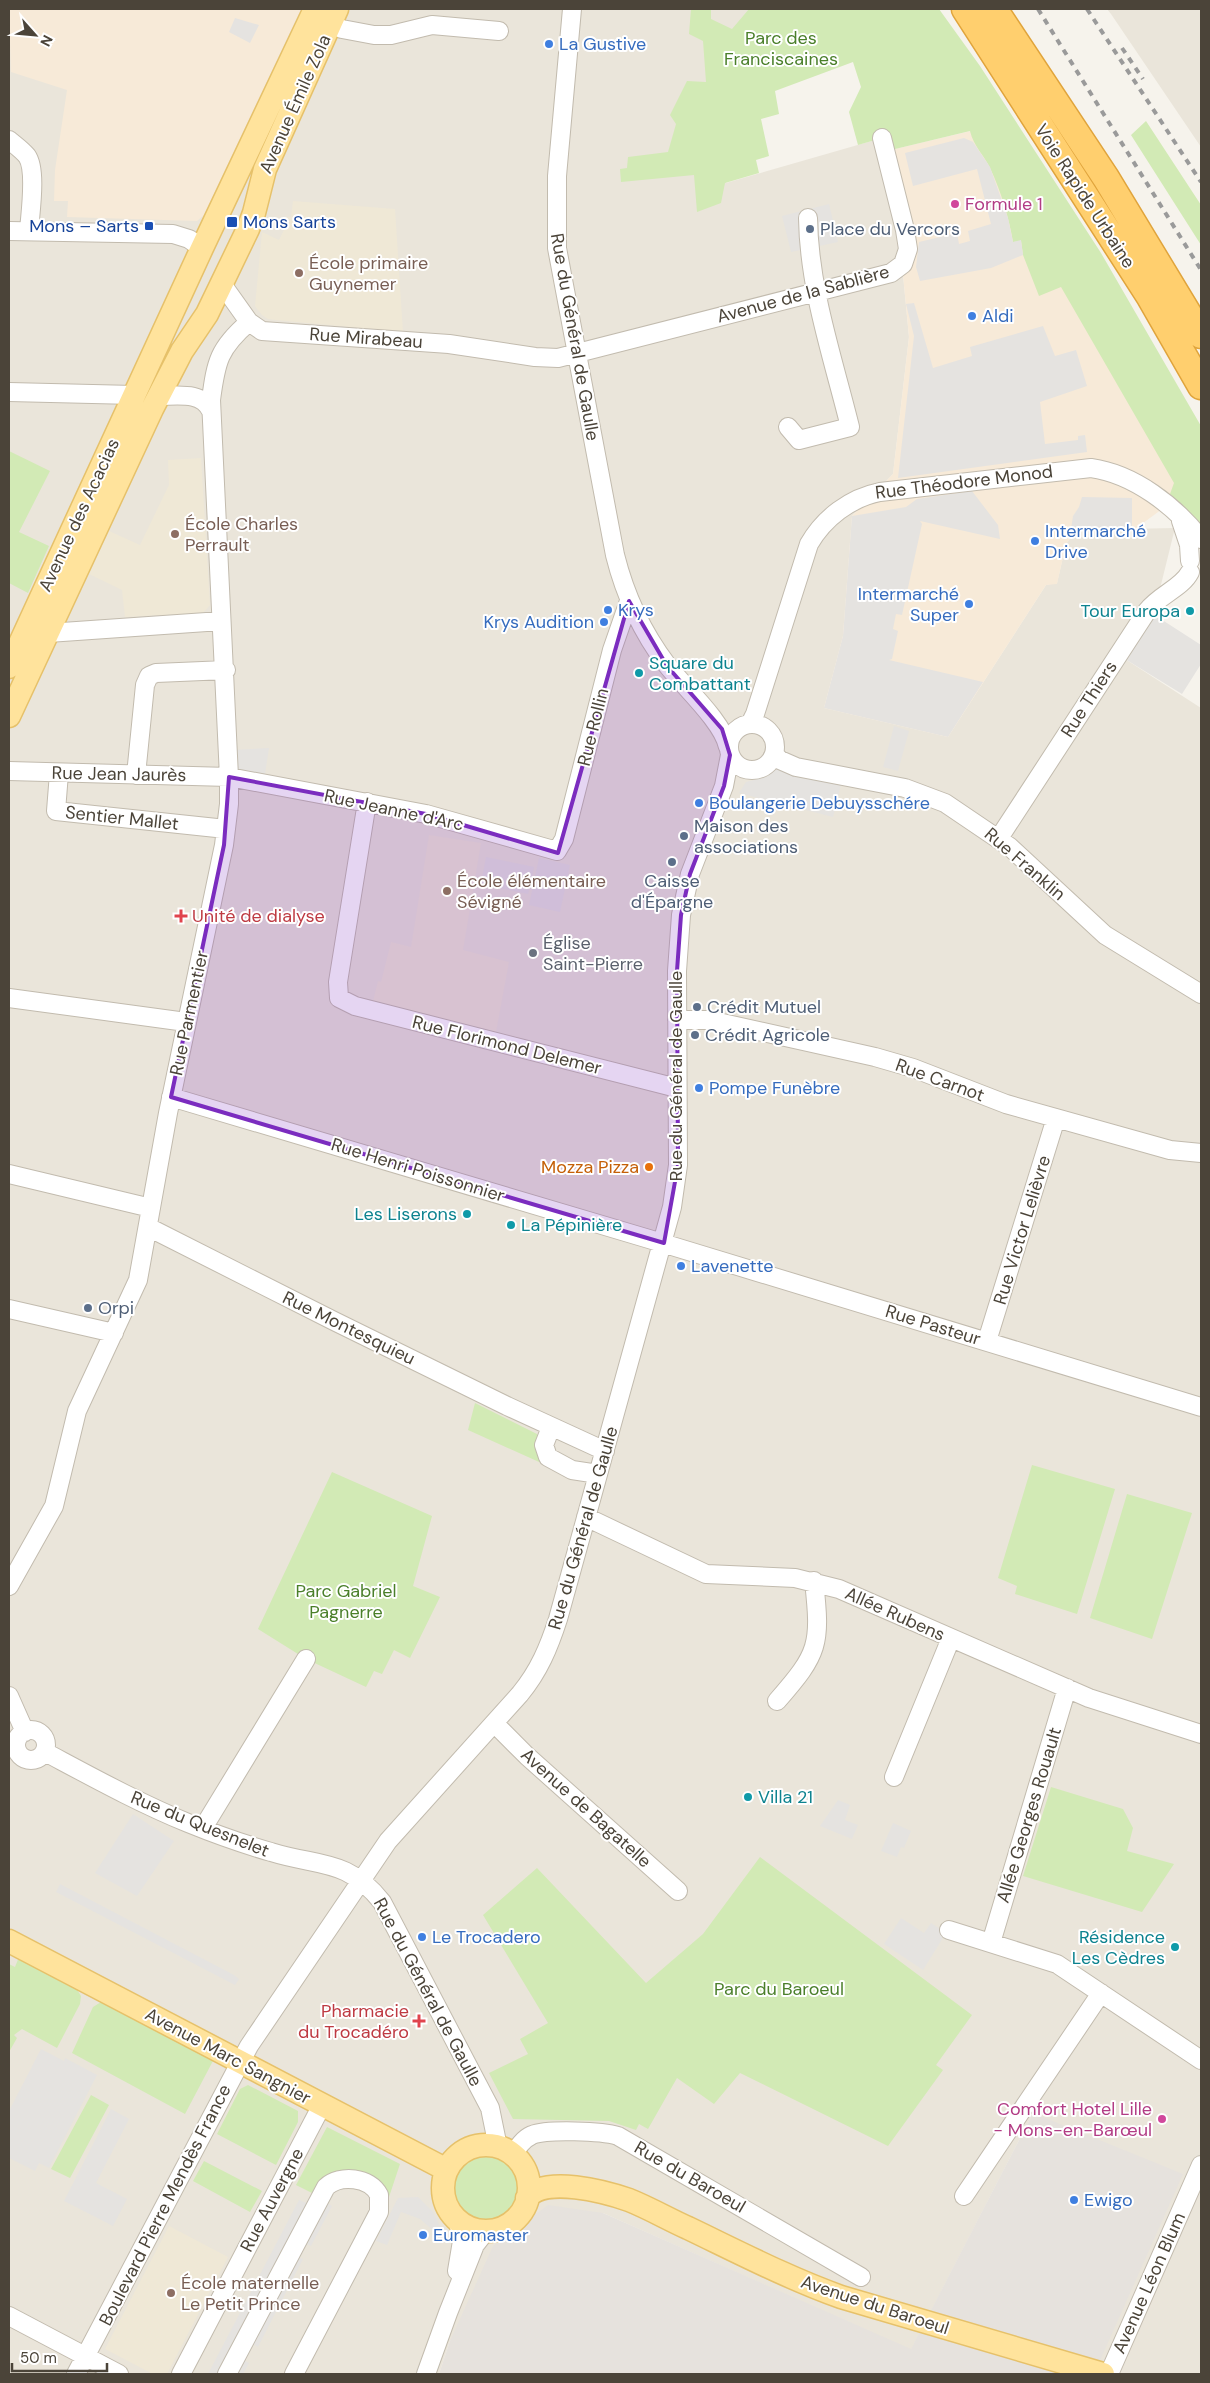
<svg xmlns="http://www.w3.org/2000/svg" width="1210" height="2383" font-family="'DM Sans',sans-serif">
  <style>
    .residential { fill: #eae5da }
    .commercial { fill: #f7ead8 }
    .industrial { fill: #e6e2dd }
    .education { fill: #efe8d6 }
    .green { fill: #d2eab5 }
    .parking { fill: #e5e3e0 }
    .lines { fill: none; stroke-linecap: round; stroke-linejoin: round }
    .minor-casing { stroke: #c2bbae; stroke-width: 20 }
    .major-casing { stroke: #e6c16a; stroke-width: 25 }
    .highway-casing { stroke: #e0a43c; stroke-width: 29 }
    .minor { stroke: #fff; stroke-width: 18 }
    .major { stroke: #ffe39c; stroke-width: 22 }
    .highway { stroke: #ffcf6e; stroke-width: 26 }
    .rail { stroke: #9a9a9a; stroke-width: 4; stroke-dasharray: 6 6; stroke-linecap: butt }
    .marked { fill: #7b2cbf; fill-opacity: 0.2; stroke: #7b2cbf; stroke-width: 4; stroke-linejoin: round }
    .shop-dot { fill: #3f7fe0; stroke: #fff; stroke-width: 2 }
    .hotel-dot { fill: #d1479c; stroke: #fff; stroke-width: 2 }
    .transit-dot { fill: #1a4fb4; stroke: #fff; stroke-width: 2 }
    .service-dot { fill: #5c6f8a; stroke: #fff; stroke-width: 2 }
    .education-dot { fill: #8d6e63; stroke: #fff; stroke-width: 2 }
    .culture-dot { fill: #0f9aa8; stroke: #fff; stroke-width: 2 }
    .health-dot { fill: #e0444e; stroke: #fff; stroke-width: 2 }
    .worship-dot { fill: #6b7280; stroke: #fff; stroke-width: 2 }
    .food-dot { fill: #e8710a; stroke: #fff; stroke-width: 2 }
    .labels { text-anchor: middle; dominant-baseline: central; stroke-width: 4; stroke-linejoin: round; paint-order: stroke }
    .park-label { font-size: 18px; fill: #4a7f2a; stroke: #fff }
    .shop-label { font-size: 18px; fill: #366cbe; stroke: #fff; text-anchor: start }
    .street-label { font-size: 18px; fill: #4b4439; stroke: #fff }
    .hotel-label { font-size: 18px; fill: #b23c85; stroke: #fff; text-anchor: start }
    .transit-label { font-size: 18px; fill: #164399; stroke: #fff; text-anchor: start }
    .service-label { font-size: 18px; fill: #4e5e75; stroke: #fff; text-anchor: start }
    .education-label { font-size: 18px; fill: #785e54; stroke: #fff; text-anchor: start }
    .culture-label { font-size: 18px; fill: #0d838f; stroke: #fff; text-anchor: end }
    .health-label { font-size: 18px; fill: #be3a42; stroke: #fff; text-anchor: start }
    .worship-label { font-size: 18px; fill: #5b616d; stroke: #fff; text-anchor: start }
    .food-label { font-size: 18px; fill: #c56008; stroke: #fff; text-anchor: end }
  </style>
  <rect width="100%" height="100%" fill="#f6f3ec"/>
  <path class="residential" d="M9,9H756L726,183L882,138L891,150L909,337L893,474L852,516L843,636L824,708L948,737L1046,585L1057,583L1066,544L1076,530L1175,528L1154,613L1125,659L1201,708V2374H1094L1033,2113L911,2350L603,2213L450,2341L439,2374H9Z
    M1107,9H1201V147L1111,14Z"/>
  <path class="commercial" d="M9,9H301L204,215L197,221L67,217L68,201H54L55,170L67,90L11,72Z
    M975,130L1188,490L1135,529L1076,530L1066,544L1057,584L1046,585L948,737L824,708L843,636L852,516L893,474L909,337L891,150Z"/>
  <path class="industrial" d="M1033,2113L1183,2174L1094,2374H439L450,2341L493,2246L548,2205L603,2213L911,2349Z"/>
  <path class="education" d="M293,201L395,209L403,332L276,320L268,319L262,315L255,306L262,232L279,240L285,228L286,217H291Z
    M201,458L210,605L203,613L125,617L122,590L89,574L109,531L140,545L169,485L168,460Z
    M429,835L481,843L463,950L509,962L496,1032L373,1001L378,981L381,982L391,942L411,947Z
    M169,2226L228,2257L167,2374H153L105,2349Z"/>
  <path class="green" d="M691,9H711V19L732,29L749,9H939L980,66L1101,253L1201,426V524L1170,494L1174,483L1061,287L1039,296L1023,255L1021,241L1013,242C1009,218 1001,191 990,168C984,155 974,147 970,131L891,150L882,138L858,145L849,112L861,87L853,62L775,91L779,114L761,119L769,156L756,160L759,173L725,183L721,203L697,212L694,175L621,182L620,169L627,168L628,157L668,152L676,124L670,115L687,81L706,82L703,41L689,34Z
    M1146,121L1201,205V245L1131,135Z
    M9,451L50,471L19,532L49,546L28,593L9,583Z
    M475,1403L537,1434L548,1466L468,1430Z
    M1032,1465L1115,1489L1077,1614L1015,1594L1017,1586L998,1578Z
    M332,1472L432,1516L413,1586L440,1597L410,1658L394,1650L382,1674L374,1671L366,1687L306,1659L258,1629Z
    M1127,1494L1192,1513L1152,1639L1090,1618Z
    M1051,1787L1123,1809L1133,1828L1127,1851L1174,1864L1142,1912L1023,1876Z
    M760,1857L972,2015L936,2065L943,2070L888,2146L740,2073L714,2104L677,2078L648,2129L639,2124L636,2130L609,2121L513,2119L489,2073L528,2054L520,2039L548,2023L483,1915L537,1868L646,1983L703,1934Z
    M19,1957L76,1988L81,1996L80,2004L57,2048L22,2029L14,2035L17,2038L9,2052V1964L15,1967Z
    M101,2002L214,2059L185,2114L72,2053L93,2007Z
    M248,2085L298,2111V2122L276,2165L217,2134L240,2089Z
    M91,2095L109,2105L70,2178L51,2169Z
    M327,2127L400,2164L387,2203L374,2180L314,2194L296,2185Z
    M454 2188a33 33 0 1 1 66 0a33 33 0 1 1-66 0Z
    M204,2161L262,2191L250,2212L193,2181Z"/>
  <path class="parking" d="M235,18L259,25L250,43L229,32Z
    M964,138L973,142L990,167L1008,218L1013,242L1021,240L1023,255L991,268L920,281L916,267L919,242L957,233L959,244L970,241L968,231L991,224L977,169L913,186L905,153Z
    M829,204L838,242L791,252L782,216Z
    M914,303L933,368L972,356L970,347L1043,326L1055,356L1076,350L1087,386L1040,402L1045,444L1078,440V436L1085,435L1087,452L898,478L914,336L906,304Z
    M972,491L998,525L1000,539L920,521L922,524L902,615L896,614L893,629L898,631L892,659L889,660L983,682L948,737L824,708L843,636L852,516L906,507L917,499Z
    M1082,497L1132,498V528L1071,529L1073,516L1079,507Z
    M1153,614L1201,645V664L1182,694L1125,659Z
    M894,726L909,731L898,771L883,767Z
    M269,748L265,774L241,771L234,767V750Z
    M777,768L841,784L833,817L739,793L746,782L766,777Z
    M486,857L534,867L528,894L481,884Z
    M539,858L570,865L560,912L529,905Z
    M838,1800L850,1805L845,1820L858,1825L852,1839L820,1826Z
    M133,1814L174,1841L137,1896L95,1873Z
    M893,1823L911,1831L904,1848L901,1847L897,1857L881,1851Z
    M60,1884L234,1975L239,1979L235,1985L56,1892Z
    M901,1918L924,1933L931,1923L946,1933L923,1970L884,1944Z
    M41,2049L64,2061L65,2058L97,2075L49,2168L39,2163L35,2171L9,2158V2111Z
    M111,2109L129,2119L96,2183L127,2199L113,2226L64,2201Z
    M314,2195L332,2206L311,2246L302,2242L295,2256L303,2259L258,2347L249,2342L241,2359L249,2363L243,2374H208L299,2200L309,2204Z
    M418,2197L433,2212L441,2228L435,2232L420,2219L401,2212L387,2245L376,2241L398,2198Z"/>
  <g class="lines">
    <defs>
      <path id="minor" d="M572,9L557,176V248L615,555C625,595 642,632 667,665C684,687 723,722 728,747
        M319,19L342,29L374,35H391L432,25L499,31
        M9,140C15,145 22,150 27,156C37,170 30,214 29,231
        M9,231L173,234L189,239L202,248
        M222,284L249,322L262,331L449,344L535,357L558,358L891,273L903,264L908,249L905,230L882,138
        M9,392L134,395
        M159,396C177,396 202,391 211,411
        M788,427L799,440L850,427C833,358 809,289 808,218
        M1181,521L1189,545L1190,561
        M48,633L221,621
        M729 747a23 23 0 1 1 46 0a23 23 0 1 1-46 0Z
        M750,724L755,714L809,544C824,518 850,498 880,492L1091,468C1134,474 1175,506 1201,539
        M774,754L780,760L796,767L905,788L945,803L1010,847L1105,935L1201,994
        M9,771L229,777L426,814L557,851L564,839L612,650L629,601
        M59,773L56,811L226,829
        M136,775L145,685L149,676L156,673L226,670
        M367,802L338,982L339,998L355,1006L677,1088
        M999,838L1147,611C1159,595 1182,588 1190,572
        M9,998L186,1022
        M677,1020H709L875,1057L913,1068L1006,1104L1170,1150L1201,1153
        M171,1097L649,1239L1201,1407
        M9,1174L151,1208
        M148,1227L334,1321L507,1406L605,1451
        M9,1309L114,1333
        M987,1341L1056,1118
        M551,1427L544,1445L548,1457L572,1470L598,1474
        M586,1517L706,1574L795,1578L839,1589L1089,1698L1201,1734
        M9,1586L54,1506L77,1411L138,1280L168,1113L224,845L229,804V777L211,400C216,361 219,348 249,322
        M9,1696L25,1732
        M777,1701C819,1653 821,1645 814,1581
        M494,1723L527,1756L678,1891
        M16 1745a15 15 0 1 1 30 0a15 15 0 1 1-30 0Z
        M45,1752C92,1777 139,1803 188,1823C215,1834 243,1844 271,1852C319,1867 347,1858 382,1902L490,2108L498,2147
        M894,1777L951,1638
        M203,1828L306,1659
        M949,1930L1057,1964L1201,2060
        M991,1943L1067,1688
        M513,2155C518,2147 523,2139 532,2135C547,2129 602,2131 618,2136L861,2277
        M964,2196L1101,1993
        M457,2271L462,2241L458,2221
        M9,2316L119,2374
        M76,2374L249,2046L388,1841L520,1694C539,1671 549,1647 558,1619L672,1207L678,1165L677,971L681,915L690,874L724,786L730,755
        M181,2374L322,2105
        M227,2374L326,2187C340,2174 370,2177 379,2195V2212L294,2374
        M426,2374L448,2313L475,2245L486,2231
        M1109,2374L1201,2165"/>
      <path id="major" d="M9,667L202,248L315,9
        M9,716L152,409L182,351L207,314L248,229L254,213L265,169L337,9
        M9,1941L447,2170
        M443 2188a43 43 0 1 1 86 0a43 43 0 1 1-86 0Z
        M527,2198C544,2175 606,2192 629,2200C649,2208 668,2219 688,2228C738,2252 788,2278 841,2297L1103,2374"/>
      <path id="highway" d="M965,9L1150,297L1201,386
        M994,9L1106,178L1201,335"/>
    </defs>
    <use href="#minor" class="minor-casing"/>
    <use href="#major" class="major-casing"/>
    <use href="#highway" class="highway-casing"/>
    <use href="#minor" class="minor"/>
    <use href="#major" class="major"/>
    <use href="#highway" class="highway"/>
    <path class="rail" d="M1038,9L1201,270
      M1087,9L1201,182
      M1122,48L1143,79"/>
  </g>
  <path class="marked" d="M629,601L667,666L722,729L730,755L724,786L690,874L681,915L677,971L678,1165L664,1243L171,1097L224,845L229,777L426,814L558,853Z"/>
  <g class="shop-dot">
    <circle cx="549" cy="44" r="5"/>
    <circle cx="972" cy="316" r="5"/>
    <circle cx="1035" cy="541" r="5"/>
    <circle cx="969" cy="604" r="5"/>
    <circle cx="608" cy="610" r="5"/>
    <circle cx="604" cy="622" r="5"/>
    <circle cx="699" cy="803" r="5"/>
    <circle cx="699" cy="1088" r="5"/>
    <circle cx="681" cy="1266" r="5"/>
    <circle cx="422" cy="1937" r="5"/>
    <circle cx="1074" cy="2200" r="5"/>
    <circle cx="423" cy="2235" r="5"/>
  </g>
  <g class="hotel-dot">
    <circle cx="955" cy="204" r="5"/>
    <circle cx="1162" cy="2119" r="5"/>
  </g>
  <g class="transit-dot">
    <rect x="226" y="216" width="12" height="12" rx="2.5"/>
    <rect x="144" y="221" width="10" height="10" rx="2.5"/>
  </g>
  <g class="service-dot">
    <circle cx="810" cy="229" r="5"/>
    <circle cx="684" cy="836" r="5"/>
    <circle cx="672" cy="862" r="5"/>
    <circle cx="697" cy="1007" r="5"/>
    <circle cx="695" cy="1035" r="5"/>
    <circle cx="88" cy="1308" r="5"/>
  </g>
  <g class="education-dot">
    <circle cx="299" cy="273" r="5"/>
    <circle cx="175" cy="534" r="5"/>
    <circle cx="447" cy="891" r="5"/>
    <circle cx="171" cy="2293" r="5"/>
  </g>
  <g class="culture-dot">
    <circle cx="1190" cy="611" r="5"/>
    <circle cx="639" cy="673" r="5"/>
    <circle cx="467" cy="1214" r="5"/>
    <circle cx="511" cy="1225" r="5"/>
    <circle cx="748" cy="1797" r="5"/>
    <circle cx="1175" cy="1947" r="5"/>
  </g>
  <g class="health-dot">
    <path d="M178.5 908.5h5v5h5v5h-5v5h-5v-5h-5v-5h5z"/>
    <path d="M416.5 2013.5h5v5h5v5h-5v5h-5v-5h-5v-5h5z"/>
  </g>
  <circle class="worship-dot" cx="533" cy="953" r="5"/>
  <circle class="food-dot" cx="649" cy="1167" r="5"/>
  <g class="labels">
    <g class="park-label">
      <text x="781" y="38">Parc des<tspan x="781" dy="21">Franciscaines</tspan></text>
      <text x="346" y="1591">Parc Gabriel<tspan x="346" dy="21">Pagnerre</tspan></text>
      <text x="779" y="1989">Parc du Baroeul</text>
    </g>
    <g class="shop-label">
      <text x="559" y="44">La Gustive</text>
      <text x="982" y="316">Aldi</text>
      <text x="1045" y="531">Intermarché<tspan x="1045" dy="21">Drive</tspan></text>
      <text x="959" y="594" text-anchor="end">Intermarché<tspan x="959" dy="21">Super</tspan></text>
      <text x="618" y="610">Krys</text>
      <text x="594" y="622" text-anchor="end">Krys Audition</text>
      <text x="709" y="803">Boulangerie Debuysschére</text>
      <text x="709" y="1088">Pompe Funèbre</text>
      <text x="691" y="1266">Lavenette</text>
      <text x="432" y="1937">Le Trocadero</text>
      <text x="1084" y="2200">Ewigo</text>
      <text x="433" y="2235">Euromaster</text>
    </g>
    <g class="street-label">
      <text transform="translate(295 104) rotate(-66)">Avenue Émile Zola</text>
      <text transform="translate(1085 196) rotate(57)">Voie Rapide Urbaine</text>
      <text transform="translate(803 294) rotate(-15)">Avenue de la Sablière</text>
      <text transform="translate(575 337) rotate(80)">Rue du Général de Gaulle</text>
      <text transform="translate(366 338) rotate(4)">Rue Mirabeau</text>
      <text transform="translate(964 482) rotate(-7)">Rue Théodore Monod</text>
      <text transform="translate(79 515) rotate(-65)">Avenue des Acacias</text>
      <text transform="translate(1089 699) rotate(-57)">Rue Thiers</text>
      <text transform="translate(593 727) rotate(-76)">Rue Rollin</text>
      <text transform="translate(119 774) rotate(1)">Rue Jean Jaurès</text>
      <text transform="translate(394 810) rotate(12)">Rue Jeanne d'Arc</text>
      <text transform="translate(122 818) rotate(6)">Sentier Mallet</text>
      <text transform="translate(1025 864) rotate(41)">Rue Franklin</text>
      <text transform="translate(189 1013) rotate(-78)">Rue Parmentier</text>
      <text transform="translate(507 1045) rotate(14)">Rue Florimond Delemer</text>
      <text transform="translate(676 1076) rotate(-90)">Rue du Général de Gaulle</text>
      <text transform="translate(940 1080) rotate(20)">Rue Carnot</text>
      <text transform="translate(418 1170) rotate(17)">Rue Henri Poissonnier</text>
      <text transform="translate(1022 1230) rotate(-73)">Rue Victor Lelièvre</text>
      <text transform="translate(933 1325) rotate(17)">Rue Pasteur</text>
      <text transform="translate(349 1328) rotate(26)">Rue Montesquieu</text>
      <text transform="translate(583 1528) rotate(-74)">Rue du Général de Gaulle</text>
      <text transform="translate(895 1614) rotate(24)">Allée Rubens</text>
      <text transform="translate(586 1808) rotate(42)">Avenue de Bagatelle</text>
      <text transform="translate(1029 1815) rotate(-73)">Allée Georges Rouault</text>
      <text transform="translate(200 1824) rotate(22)">Rue du Quesnelet</text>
      <text transform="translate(428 1992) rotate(62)">Rue du Général de Gaulle</text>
      <text transform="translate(228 2056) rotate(28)">Avenue Marc Sangnier</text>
      <text transform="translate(690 2177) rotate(30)">Rue du Baroeul</text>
      <text transform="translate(272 2200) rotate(-62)">Rue Auvergne</text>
      <text transform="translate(165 2205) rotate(-63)">Boulevard Pierre Mendès France</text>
      <text transform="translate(1149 2283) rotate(-66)">Avenue Léon Blum</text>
      <text transform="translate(875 2305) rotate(18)">Avenue du Baroeul</text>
    </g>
    <g class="hotel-label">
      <text x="965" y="204">Formule 1</text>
      <text x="1152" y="2109" text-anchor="end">Comfort Hotel Lille<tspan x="1152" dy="21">- Mons-en-Barœul</tspan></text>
    </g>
    <g class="transit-label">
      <text x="243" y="222">Mons Sarts</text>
      <text x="139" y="226" text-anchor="end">Mons – Sarts</text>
    </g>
    <g class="service-label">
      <text x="820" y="229">Place du Vercors</text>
      <text x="694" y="826">Maison des<tspan x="694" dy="21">associations</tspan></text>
      <text x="672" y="881" text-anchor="middle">Caisse<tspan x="672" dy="21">d'Épargne</tspan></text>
      <text x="707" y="1007">Crédit Mutuel</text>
      <text x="705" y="1035">Crédit Agricole</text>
      <text x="98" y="1308">Orpi</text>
    </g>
    <g class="education-label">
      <text x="309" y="263">École primaire<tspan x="309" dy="21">Guynemer</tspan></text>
      <text x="185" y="524">École Charles<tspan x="185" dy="21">Perrault</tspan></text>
      <text x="457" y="881">École élémentaire<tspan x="457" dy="21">Sévigné</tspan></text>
      <text x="181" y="2283">École maternelle<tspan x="181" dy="21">Le Petit Prince</tspan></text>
    </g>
    <g class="culture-label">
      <text x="1180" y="611">Tour Europa</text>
      <text x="649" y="663" text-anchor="start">Square du<tspan x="649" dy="21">Combattant</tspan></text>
      <text x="457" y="1214">Les Liserons</text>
      <text x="521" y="1225" text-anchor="start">La Pépinière</text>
      <text x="758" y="1797" text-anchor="start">Villa 21</text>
      <text x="1165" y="1937">Résidence<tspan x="1165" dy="21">Les Cèdres</tspan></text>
    </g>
    <g class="health-label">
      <text x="192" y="916">Unité de dialyse</text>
      <text x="409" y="2011" text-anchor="end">Pharmacie<tspan x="409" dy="21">du Trocadéro</tspan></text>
    </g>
    <g class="worship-label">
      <text x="543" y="943">Église<tspan x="543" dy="21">Saint-Pierre</tspan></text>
    </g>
    <g class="food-label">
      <text x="639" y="1167">Mozza Pizza</text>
    </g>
  </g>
  <rect width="1210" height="2383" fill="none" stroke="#4b4439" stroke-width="20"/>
  <g transform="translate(35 35) rotate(117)" stroke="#ffffff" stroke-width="4" paint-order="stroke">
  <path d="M0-4L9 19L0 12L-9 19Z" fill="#4b4439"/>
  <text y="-8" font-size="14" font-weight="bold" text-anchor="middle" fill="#4b4439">N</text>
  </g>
  <path d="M12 2363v8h95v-8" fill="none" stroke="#4b4439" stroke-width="2.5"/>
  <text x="20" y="2363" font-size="15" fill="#4b4439" stroke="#ffffff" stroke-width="4" paint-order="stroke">50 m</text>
</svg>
